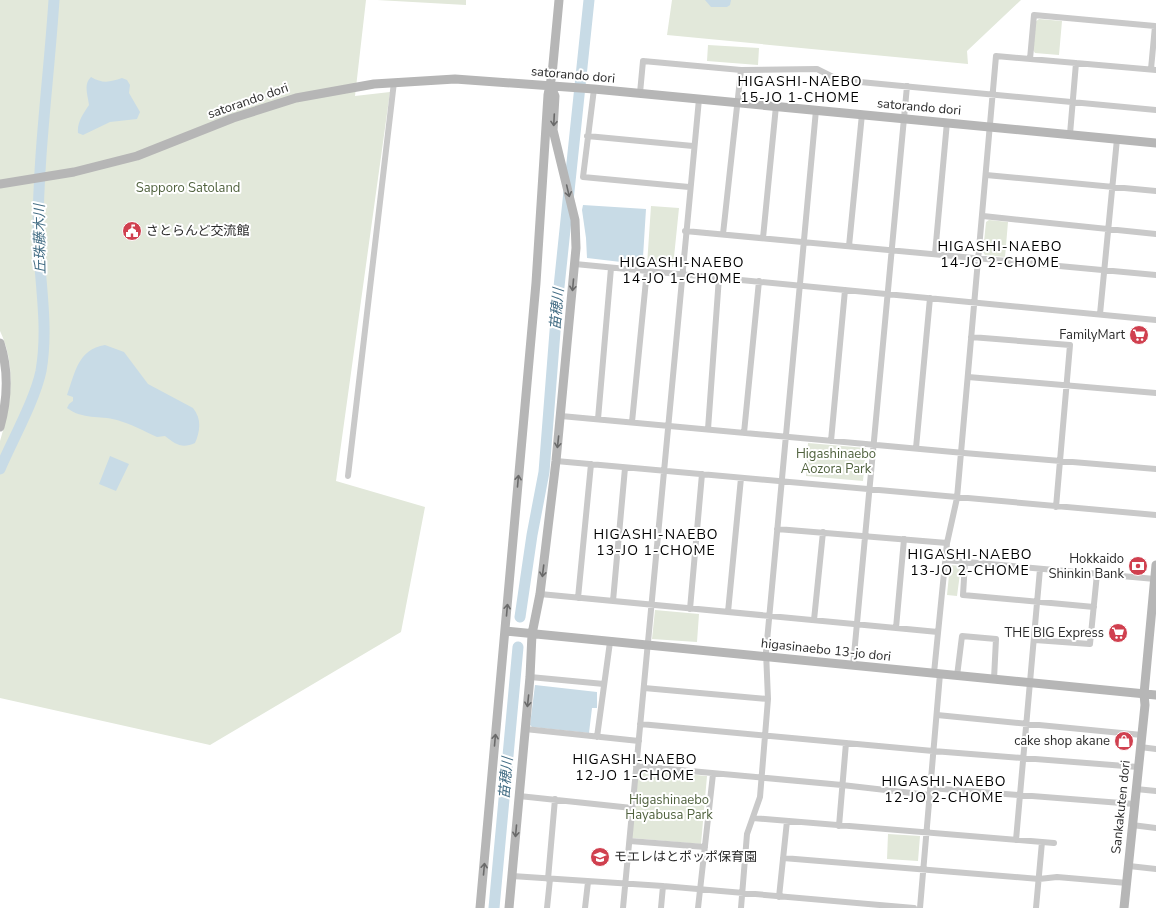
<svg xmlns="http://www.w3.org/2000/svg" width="1156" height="908" font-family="'Nunito Sans','Noto Sans JP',sans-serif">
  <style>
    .green { fill: #e2e8da }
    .water { fill: #c8dbe6 }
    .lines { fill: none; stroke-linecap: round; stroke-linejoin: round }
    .river { stroke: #c8dbe6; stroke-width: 11 }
    .street { stroke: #c9c9c9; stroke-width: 6 }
    .secondary { stroke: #b6b6b6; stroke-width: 9 }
    .oneway { stroke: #6a6a6a }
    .labels { text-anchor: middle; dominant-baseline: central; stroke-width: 4; stroke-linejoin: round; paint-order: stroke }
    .street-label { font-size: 13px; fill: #2c2c2c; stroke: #fff }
    .park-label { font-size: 13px; fill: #50623e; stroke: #fff }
    .poi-label { font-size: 13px; fill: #2c2c2c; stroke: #fff; text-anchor: end }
    .neighbourhood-label { font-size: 14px; letter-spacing: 1px; fill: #000; stroke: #fff }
    .water-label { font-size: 14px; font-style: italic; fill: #436d84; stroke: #fff }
  </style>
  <rect width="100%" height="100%" fill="#fff"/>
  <path class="green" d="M0,0H366L355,96L390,92L336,481L425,507L401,632L210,745L0,698V441C11,405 17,367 0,331Z
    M377,0H466V5Z
    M672,0H1021L967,51L968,64L667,35Z
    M1039,19L1062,21L1059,55L1035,53L1033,50L1035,22Z
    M708,45L759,48L758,65L707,61Z
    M651,206L679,208L673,267L647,265Z
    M989,220L1008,222L1005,257L985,255L983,252L986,222Z
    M808,443L866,448L863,481L806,476Z
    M950,565L961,566L957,596L947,595Z
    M655,610L699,614L697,642L652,639Z
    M637,770L707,776L701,844L631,838Z
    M888,834L920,836L918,861L887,859Z"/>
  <path class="water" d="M705,0H731L730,5L727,7H711Z
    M91,77C103,84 110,82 122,78L127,80L130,85L129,93L140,112L137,119L110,122L83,135L78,133C77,122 83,114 89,105C88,96 83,84 91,77Z
    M583,205L646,209L643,257H639L638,264L587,258L586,238L582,210Z
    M105,345L124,352L148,384L193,408C202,419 200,431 195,443C182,449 175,444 165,436L157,437C144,431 131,424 117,420C99,415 83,420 67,408L69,404L73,401V397L67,395C75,373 78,349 105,345Z
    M110,456L129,464L116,491L99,484Z
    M535,685L597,692V708H592L589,733L532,727L530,725Z"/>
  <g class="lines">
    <path class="river" d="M0,469C12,441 35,400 41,371C49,325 39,279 38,233C38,155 49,77 54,0
      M520,617L532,535L544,472L557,306L589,0
      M494,908L518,647"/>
    <path class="street" d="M1030,59L1034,15L1155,26L1151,69
      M594,89L583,177L689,187
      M640,93L643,61L741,70L817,69L839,80L1156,110
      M1070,134L1076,63
      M587,136L693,146
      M986,175L1156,191
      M983,216L1156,234
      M685,231L1156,275
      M723,234L741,70
      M763,238L776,106
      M849,246L862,114
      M935,254L947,122
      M575,264L1156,320
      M1100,314L1117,139
      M971,337L1070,345L1056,507
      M968,377L1156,393
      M561,416L964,453L1156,469
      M598,419L611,268
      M632,422L647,270
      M708,429L719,277
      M744,433L759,281
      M831,441L845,290
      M916,448L930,298
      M556,461L1156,515
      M348,476L394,82
      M777,529L947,543
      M945,560L1155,579
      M965,562L963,595L1094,607
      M540,594L938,632
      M578,598L591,464
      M613,601L625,468
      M690,609L702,474
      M728,612L741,478
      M814,620L823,532
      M896,628L904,539
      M1035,640L1090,644L1097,574
      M853,666L907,86
      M934,673L947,543L957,498L996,56L1156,70
      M957,676L962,636L996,639L994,679
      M530,677L604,684
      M644,688L768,699
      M937,715L1142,735
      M640,724L933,751L1138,767
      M525,729L639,741
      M597,737L610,642
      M1140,747L1156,749
      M636,766L842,785L929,795
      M930,788L1134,804
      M1136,789L1156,791
      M519,796L632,808
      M753,818L1054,843
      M1132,825L1156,828
      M839,826L846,743
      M1016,840L1040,569
      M630,841L705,847
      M783,858L1039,879L1057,877L1127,883
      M1129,866L1156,869
      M512,876L663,886L914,908
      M548,879L555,799
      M779,897L787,821
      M547,908L550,879
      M585,908L588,882
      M623,908L699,99
      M661,908L663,886
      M698,908L713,774
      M741,908L747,834L760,797L768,699L766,652L816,110
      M920,908L940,674
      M1036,908L1042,842"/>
    <path class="secondary" d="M0,184L74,172L137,156L233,118L296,98L374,84L455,79L594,89L1156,143
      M0,343C9,371 8,398 0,427
      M505,631L1156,695
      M480,908L536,283L548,95L552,75L559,0
      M509,908L530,677L532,634L540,594L556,461L576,248L575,220L553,130L555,96L551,87
      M1124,908L1145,705L1144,694L1156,565"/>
  </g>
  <defs><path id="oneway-shaft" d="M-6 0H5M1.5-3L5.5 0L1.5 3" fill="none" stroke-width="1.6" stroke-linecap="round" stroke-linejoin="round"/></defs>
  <g class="oneway">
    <use href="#oneway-shaft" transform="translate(554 120) rotate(93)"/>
    <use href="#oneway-shaft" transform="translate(568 191) rotate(77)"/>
    <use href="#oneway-shaft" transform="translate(573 285) rotate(95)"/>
    <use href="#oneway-shaft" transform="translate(558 442) rotate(96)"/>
    <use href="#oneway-shaft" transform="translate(518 481) rotate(-85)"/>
    <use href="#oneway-shaft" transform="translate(543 571) rotate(97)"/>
    <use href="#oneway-shaft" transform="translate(507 610) rotate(-85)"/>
    <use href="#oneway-shaft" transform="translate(528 701) rotate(96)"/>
    <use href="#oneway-shaft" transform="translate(495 740) rotate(-85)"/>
    <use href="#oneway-shaft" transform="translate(516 831) rotate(95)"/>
    <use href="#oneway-shaft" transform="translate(484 869) rotate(-85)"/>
  </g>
  <defs>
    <symbol id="civic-disc" viewBox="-11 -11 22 22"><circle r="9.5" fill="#d0404f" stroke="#fff"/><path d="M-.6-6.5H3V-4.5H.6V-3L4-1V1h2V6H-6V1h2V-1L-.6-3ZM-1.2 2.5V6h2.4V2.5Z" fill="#fff"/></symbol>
    <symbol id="supermarket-disc" viewBox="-11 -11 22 22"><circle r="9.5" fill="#d0404f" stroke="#fff"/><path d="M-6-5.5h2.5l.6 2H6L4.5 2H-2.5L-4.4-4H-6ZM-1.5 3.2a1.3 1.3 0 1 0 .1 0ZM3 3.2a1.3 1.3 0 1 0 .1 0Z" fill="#fff"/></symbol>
    <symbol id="bank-disc" viewBox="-11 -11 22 22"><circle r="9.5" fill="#d0404f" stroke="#fff"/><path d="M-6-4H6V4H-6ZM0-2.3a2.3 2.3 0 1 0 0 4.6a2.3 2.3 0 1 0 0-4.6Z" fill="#fff"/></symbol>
    <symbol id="shop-disc" viewBox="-11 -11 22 22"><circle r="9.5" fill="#d0404f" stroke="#fff"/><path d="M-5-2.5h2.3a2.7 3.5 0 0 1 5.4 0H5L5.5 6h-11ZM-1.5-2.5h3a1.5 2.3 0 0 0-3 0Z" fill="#fff"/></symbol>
    <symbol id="school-disc" viewBox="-11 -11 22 22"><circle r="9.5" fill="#d0404f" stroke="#fff"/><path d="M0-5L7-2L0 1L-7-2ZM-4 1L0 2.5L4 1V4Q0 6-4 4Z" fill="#fff"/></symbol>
  </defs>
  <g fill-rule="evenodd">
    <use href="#civic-disc" x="121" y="220" width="22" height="22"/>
    <use href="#supermarket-disc" x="1128" y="324" width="22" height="22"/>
    <use href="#bank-disc" x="1127" y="555" width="22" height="22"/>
    <use href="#supermarket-disc" x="1107" y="622" width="22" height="22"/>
    <use href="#shop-disc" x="1113" y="730" width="22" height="22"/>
    <use href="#school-disc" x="589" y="846" width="22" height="22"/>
  </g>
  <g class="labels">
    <g class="street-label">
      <text transform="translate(573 75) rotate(5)">satorando dori</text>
      <text transform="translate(248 101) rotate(-19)">satorando dori</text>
      <text transform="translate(919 107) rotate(5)">satorando dori</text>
      <text transform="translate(826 650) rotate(6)">higasinaebo 13-jo dori</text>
      <text transform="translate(1121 807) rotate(-84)">Sankakuten dori</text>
    </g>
    <g class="park-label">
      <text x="188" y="188">Sapporo Satoland</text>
      <text x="836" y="454">Higashinaebo<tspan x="836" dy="15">Aozora Park</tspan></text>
      <text x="669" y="800">Higashinaebo<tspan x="669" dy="15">Hayabusa Park</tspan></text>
    </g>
    <g class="poi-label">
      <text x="146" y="231" text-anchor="start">さとらんど交流館</text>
      <text x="1125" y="335">FamilyMart</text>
      <text x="1124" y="559">Hokkaido<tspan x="1124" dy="15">Shinkin Bank</tspan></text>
      <text x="1104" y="633">THE BIG Express</text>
      <text x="1110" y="741">cake shop akane</text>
      <text x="614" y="857" text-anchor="start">モエレはとポッポ保育園</text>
    </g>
    <g class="neighbourhood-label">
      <text x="800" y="81">HIGASHI-NAEBO<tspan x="800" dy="16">15-JO 1-CHOME</tspan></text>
      <text x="1000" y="246">HIGASHI-NAEBO<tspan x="1000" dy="16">14-JO 2-CHOME</tspan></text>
      <text x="682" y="262">HIGASHI-NAEBO<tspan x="682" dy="16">14-JO 1-CHOME</tspan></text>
      <text x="656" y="534">HIGASHI-NAEBO<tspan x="656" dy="16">13-JO 1-CHOME</tspan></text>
      <text x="970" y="554">HIGASHI-NAEBO<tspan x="970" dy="16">13-JO 2-CHOME</tspan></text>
      <text x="635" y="759">HIGASHI-NAEBO<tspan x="635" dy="16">12-JO 1-CHOME</tspan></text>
      <text x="944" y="781">HIGASHI-NAEBO<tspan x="944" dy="16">12-JO 2-CHOME</tspan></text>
    </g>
    <g class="water-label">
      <text transform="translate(40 239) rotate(-91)">丘珠藤木川</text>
      <text transform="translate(557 309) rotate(-85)">苗穂川</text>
      <text transform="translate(506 778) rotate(-85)">苗穂川</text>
    </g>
  </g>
</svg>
